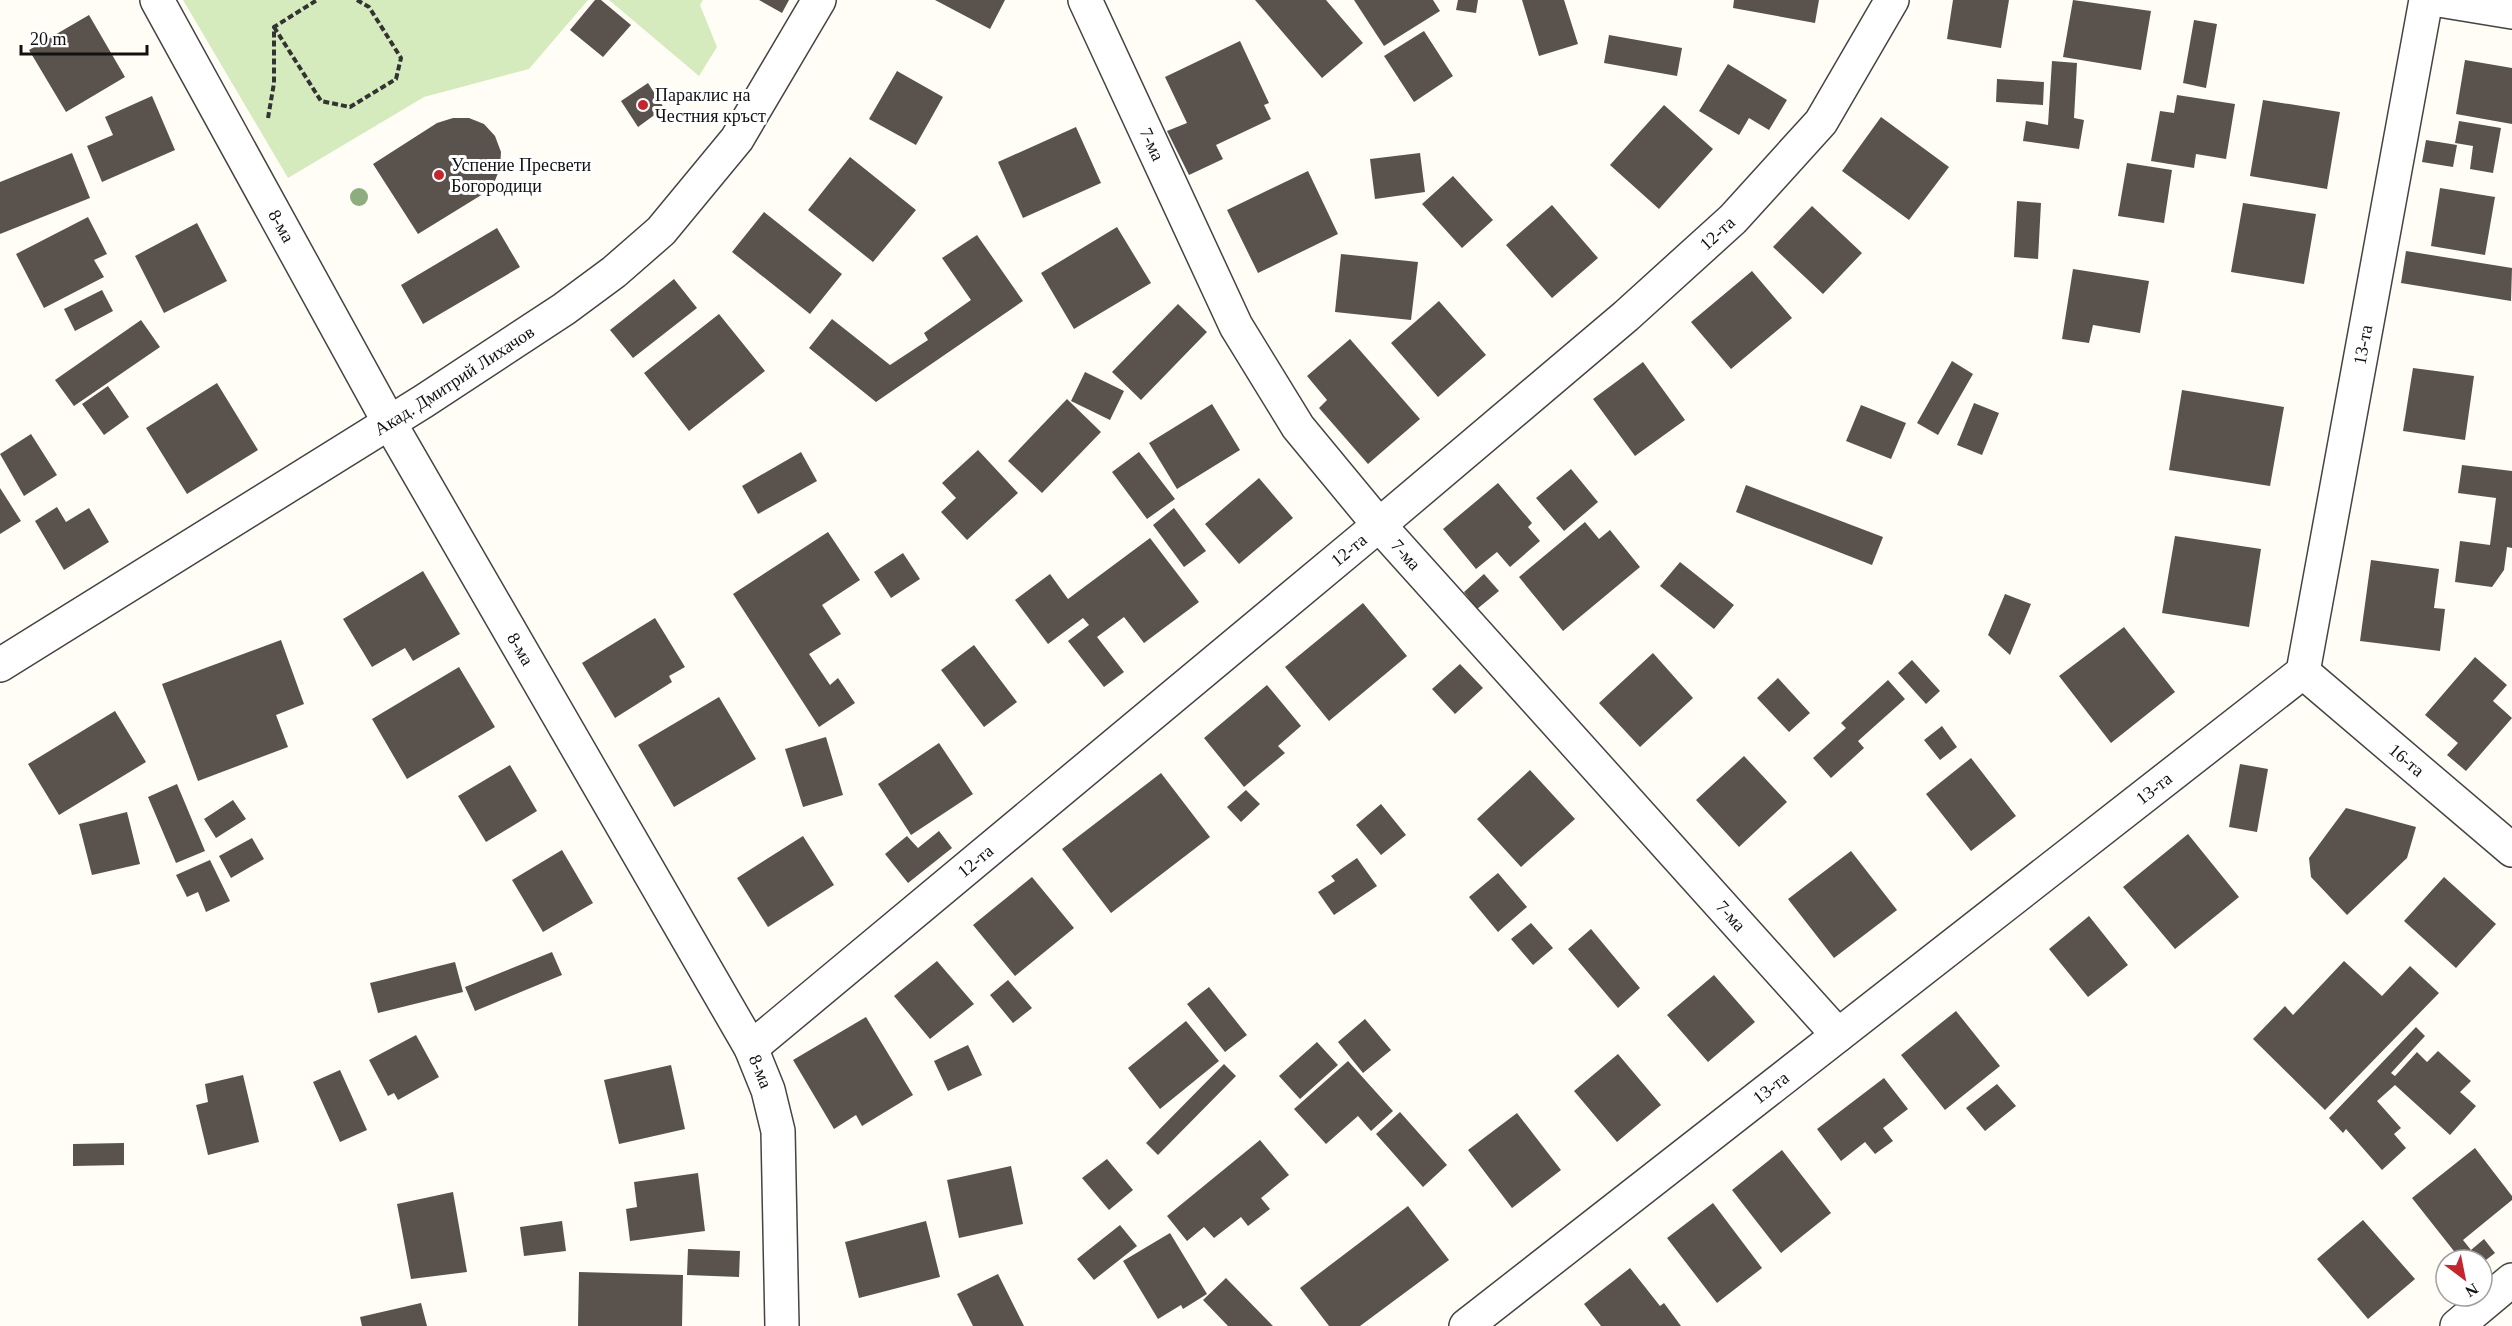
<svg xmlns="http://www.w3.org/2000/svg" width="2512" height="1326" font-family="'Times New Roman',serif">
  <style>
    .green { fill: #d5ebbd }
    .building { fill: #5a524d }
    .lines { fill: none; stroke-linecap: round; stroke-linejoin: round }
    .minor-casing { stroke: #444; stroke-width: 36 }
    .path { stroke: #333; stroke-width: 4; stroke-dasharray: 6 3; stroke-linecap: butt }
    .minor { stroke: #fff; stroke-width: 33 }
    .tree { fill: #8dad7f }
    .poi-dot { fill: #c4262e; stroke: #fff; stroke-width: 2 }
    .labels { text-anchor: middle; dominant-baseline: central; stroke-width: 6; stroke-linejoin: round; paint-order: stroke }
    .poi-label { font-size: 18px; fill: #111; stroke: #fff; text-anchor: start }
    .street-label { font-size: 18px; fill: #111; stroke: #fff }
  </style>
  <rect width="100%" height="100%" fill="#fffdf5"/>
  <path class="green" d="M183,0H588L529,69L424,97L288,178Z
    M609,0H703L700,5L717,47L699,76Z"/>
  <path class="building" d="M595,0H601L631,25L603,57L570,30Z
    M759,0H789L782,13Z
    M935,0H1005L990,29Z
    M1255,0H1326L1363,43L1322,78Z
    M1354,0H1433L1440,11L1384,46Z
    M1458,0H1478L1476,13L1456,10Z
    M1522,0H1564L1578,44L1539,56Z
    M1734,0H1819L1815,23L1733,8Z
    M1953,0H2009L2001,48L1947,39Z
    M2073,0L2151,11L2141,70L2063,57Z
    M89,15L125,77L66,112L29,50Z
    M2194,20L2217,24L2206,88L2183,83Z
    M1424,31L1453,76L1414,102L1384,56Z
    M1609,35L1682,48L1677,76L1604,63Z
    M1240,41L1269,103L1264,105L1271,119L1216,145L1223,159L1189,175L1167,131L1187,123L1165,77Z
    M2465,60L2512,68V124L2456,114Z
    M2052,61L2077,63L2074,118L2084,120L2079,149L2023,141L2026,121L2048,125Z
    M1728,64L1787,100L1769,130L1749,118L1739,135L1699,111Z
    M897,71L943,97L916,145L869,119Z
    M1997,79L2044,82L2043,105L1996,102Z
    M648,83L664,108L638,127L621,101Z
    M2177,95L2235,104L2226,159L2196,154L2194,168L2151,161L2160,111L2174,113Z
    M152,96L175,150L102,182L87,146L113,135L105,117Z
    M2263,100L2340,112L2327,189L2250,176Z
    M1664,105L1713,149L1659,209L1610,165Z
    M1881,117L1949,167L1909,220L1842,171Z
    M453,118H469L484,124L495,136L501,152L500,168L494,183L483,194L418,234L373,164L437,123Z
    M2459,121L2501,128L2493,173L2470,169L2473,146L2455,143Z
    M1076,127L1101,183L1023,218L998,162Z
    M2426,140L2457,145L2453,167L2422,162Z
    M72,153L90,198L0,234V182Z
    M1420,153L1425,192L1375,199L1370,159Z
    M850,157L916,210L873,262L808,210Z
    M2127,163L2172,170L2164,223L2118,216Z
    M1308,171L1338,234L1258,273L1227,210Z
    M1453,176L1493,220L1462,248L1422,204Z
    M2440,188L2495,197L2485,255L2431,246Z
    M2017,201L2041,203L2038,259L2014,257Z
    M2243,203L2316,214L2304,284L2231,272Z
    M1552,205L1598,258L1552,298L1506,245Z
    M1812,206L1862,253L1823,294L1773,247Z
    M764,212L842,274L810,314L732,252Z
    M88,217L107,254L94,260L104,277L44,308L16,254Z
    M197,223L227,281L164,313L135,256Z
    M1117,227L1151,283L1074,329L1041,273Z
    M497,228L520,267L423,324L401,285Z
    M977,235L1023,301L876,402L809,348L832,319L890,365L928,340L924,333L971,300L942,258Z
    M2406,251L2512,268L2511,301L2401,283Z
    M1341,254L1418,262L1411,320L1335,312Z
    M2073,269L2149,281L2140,333L2093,325L2089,343L2062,339Z
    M1752,271L1792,318L1731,369L1691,322Z
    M674,279L697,308L633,358L610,330Z
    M102,290L113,311L75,331L64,309Z
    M1439,301L1486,355L1438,397L1391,343Z
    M1178,304L1207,332L1141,400L1112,372Z
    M719,314L765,371L689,431L644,373Z
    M141,320L160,347L74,406L55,380Z
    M1350,339L1420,419L1368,464L1319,408L1327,400L1307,376Z
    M1952,361L1973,374L1938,435L1917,423Z
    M1643,362L1685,420L1635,456L1593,399Z
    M2413,368L2474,376L2465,440L2403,431Z
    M1085,372L1124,391L1110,420L1071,401Z
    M217,383L258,450L187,494L146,428Z
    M108,386L129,417L104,435L82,404Z
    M2182,390L2284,407L2270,486L2169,470Z
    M1067,399L1101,432L1042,493L1008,461Z
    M1974,403L1999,413L1982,455L1957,445Z
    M1212,404L1240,450L1177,489L1149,443Z
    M1861,405L1906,423L1891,459L1846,441Z
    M31,434L57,475L24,496L0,454Z
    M978,450L1018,493L967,540L941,512L956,498L942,483Z
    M801,452L817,481L758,514L742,486Z
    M1139,452L1175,499L1147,519L1112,472Z
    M2462,465L2512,471V548L2507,547L2504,570L2492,587L2455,582L2460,541L2490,545L2496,498L2458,493Z
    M1571,469L1598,502L1564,531L1536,498Z
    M1259,478L1293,518L1239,564L1205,524Z
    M1498,483L1532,523L1528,527L1540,541L1510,567L1497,552L1476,569L1443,529Z
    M1746,485L1883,537L1872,565L1736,512Z
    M0,488L21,521L0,534Z
    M57,507L66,522L89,508L109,542L64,570L35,521Z
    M1174,508L1206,551L1184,567L1153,525Z
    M1585,522L1599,539L1610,530L1640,567L1563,631L1519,577Z
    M828,532L860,580L822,605L841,634L809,654L830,685L838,678L855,703L819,727L733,594Z
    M2175,536L2261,549L2249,627L2162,613Z
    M1150,538L1199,602L1144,643L1124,617L1097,637L1124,672L1104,687L1068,641L1089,625L1083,618L1048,644L1015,600L1050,574L1068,599Z
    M903,553L920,579L891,598L874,572Z
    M2371,560L2439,569L2434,608L2445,609L2440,651L2360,641Z
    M1680,562L1734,605L1714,629L1660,586Z
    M423,571L460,634L413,661L405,648L372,667L343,619Z
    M1484,574L1499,591L1477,609L1464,592Z
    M2005,594L2031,604L2010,655L1988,635Z
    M1363,603L1407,656L1329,721L1285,667Z
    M655,618L685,667L669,676L672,682L615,718L582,663Z
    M2124,627L2175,692L2111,743L2059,676Z
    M281,640L304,704L276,715L288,747L198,781L162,684Z
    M974,645L1017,702L984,727L941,670Z
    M1653,653L1693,698L1640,747L1599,703Z
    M2475,657L2507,685L2493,701L2512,718L2466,771L2447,755L2458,743L2425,715Z
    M1912,660L1940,691L1926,704L1898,673Z
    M1460,664L1483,688L1455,714L1432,689Z
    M459,667L495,727L407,779L372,719Z
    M1778,678L1810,713L1789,732L1757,698Z
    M1888,680L1905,699L1858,741L1864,748L1831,778L1813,758L1846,728L1841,723Z
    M1267,685L1301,726L1278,746L1285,753L1244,787L1204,738Z
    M719,697L756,759L674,807L638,745Z
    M115,711L146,762L59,815L28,764Z
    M1942,726L1957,747L1940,760L1924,740Z
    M826,737L843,795L803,807L785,749Z
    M939,743L973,794L911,835L878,784Z
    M1744,756L1787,802L1739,847L1696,800Z
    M1971,758L2016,816L1971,851L1926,794Z
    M2240,764L2268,769L2257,832L2229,827Z
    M510,765L537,811L486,842L458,796Z
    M1530,770L1575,819L1521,867L1477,819Z
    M1161,773L1210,837L1111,913L1062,849Z
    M177,784L205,851L176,863L148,797Z
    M1246,790L1260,804L1241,822L1227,807Z
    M233,800L246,819L216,838L204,819Z
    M1381,804L1406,835L1381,855L1356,825Z
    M2346,808L2416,827L2407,858L2347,915L2311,877L2309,858Z
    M127,812L140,864L92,875L79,824Z
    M939,831L952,848L908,883L885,854L907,836L918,848Z
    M2188,834L2239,897L2175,949L2123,887Z
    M803,836L834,885L768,927L737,878Z
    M252,838L264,859L231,878L219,856Z
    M562,850L593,903L543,932L512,880Z
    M1851,851L1897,910L1834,958L1788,899Z
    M1357,858L1377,886L1334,915L1318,892L1335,881L1331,876Z
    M210,860L230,901L206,912L198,892L187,897L176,875Z
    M1498,873L1527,907L1498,932L1469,897Z
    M1032,877L1074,928L1015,976L973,925Z
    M2444,877L2496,924L2456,968L2404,921Z
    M2089,916L2128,965L2088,997L2049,949Z
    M1531,923L1553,948L1533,965L1511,939Z
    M1591,929L1640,988L1618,1008L1568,949Z
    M552,952L562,975L475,1011L465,987Z
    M937,961L974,1004L930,1039L894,996Z
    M2344,961L2382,996L2410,966L2439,993L2325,1110L2253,1039L2285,1006L2293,1015Z
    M455,962L463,992L378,1013L370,983Z
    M1714,975L1755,1022L1708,1062L1667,1015Z
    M1008,980L1032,1008L1013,1023L990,995Z
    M1209,987L1247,1035L1225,1052L1187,1004Z
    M1956,1011L2000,1066L1945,1110L1901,1055Z
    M866,1017L913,1095L862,1126L856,1115L834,1129L793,1060Z
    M1365,1019L1391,1050L1363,1073L1338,1042Z
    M1186,1021L1219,1061L1160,1109L1128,1068Z
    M2416,1027L2425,1036L2391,1073L2395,1076L2417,1052L2427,1062L2438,1051L2471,1081L2460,1092L2476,1106L2450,1135L2395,1085L2377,1101L2401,1128L2394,1134L2406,1148L2382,1170L2346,1129L2343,1133L2329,1118Z
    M416,1035L439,1077L398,1100L394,1093L388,1096L369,1060Z
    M1317,1042L1338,1065L1300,1099L1279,1076Z
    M968,1045L982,1075L948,1091L934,1061Z
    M1618,1054L1661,1105L1617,1142L1574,1091Z
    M1348,1061L1393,1111L1371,1131L1358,1116L1326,1144L1294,1109Z
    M1224,1064L1236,1076L1158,1155L1146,1143Z
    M671,1065L685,1129L619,1144L604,1080Z
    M340,1070L367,1130L340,1142L313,1082Z
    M243,1075L259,1142L208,1155L196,1105L208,1102L205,1084Z
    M1884,1078L1908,1109L1883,1128L1893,1141L1875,1154L1865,1142L1841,1161L1817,1129Z
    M1997,1084L2016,1106L1985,1131L1966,1108Z
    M1400,1112L1447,1165L1423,1187L1376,1134Z
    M1517,1113L1561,1170L1512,1208L1468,1150Z
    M1260,1140L1289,1175L1261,1198L1270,1209L1248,1226L1241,1217L1214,1238L1204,1227L1187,1241L1167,1216Z
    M124,1143V1165L73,1166V1144Z
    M2475,1148L2512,1196V1200L2463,1240L2471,1250L2484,1239L2495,1253L2482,1263V1260H2461L2412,1198Z
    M1782,1150L1831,1213L1781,1253L1732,1190Z
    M1107,1159L1133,1190L1109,1210L1082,1178Z
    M1011,1166L1023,1224L959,1238L947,1180Z
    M698,1173L705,1231L630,1241L626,1209L637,1207L634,1182Z
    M453,1192L467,1272L411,1279L397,1204Z
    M1713,1203L1762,1268L1717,1303L1667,1238Z
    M1408,1206L1449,1260L1360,1326H1329L1300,1288Z
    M2363,1220L2415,1279L2368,1319L2317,1259Z
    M562,1221L566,1251L524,1256L520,1227Z
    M926,1221L940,1277L859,1298L845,1242Z
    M1120,1225L1137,1246L1094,1280L1077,1259Z
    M1170,1233L1207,1294L1183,1309L1181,1305L1158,1319L1123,1261Z
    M688,1249L740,1251L739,1277L687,1275Z
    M1630,1268L1660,1306L1664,1303L1681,1326H1601L1584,1304Z
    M579,1272L683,1275L682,1326H578Z
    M998,1274L1024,1326H973L957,1294Z
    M1226,1278L1273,1326H1228L1203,1300Z
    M421,1303L427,1326H362L360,1317Z"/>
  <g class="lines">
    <defs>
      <g id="minor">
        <path id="s1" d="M157,0L389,422L751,1048L768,1090L778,1131L782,1326"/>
        <path id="s2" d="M1085,0L1236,326L1298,427L1379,525L1838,1035"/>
        <path d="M2439,0L2512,12"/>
        <path id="s3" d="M0,665L424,401L564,309L614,272L661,231L737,139L819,0"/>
        <path id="s4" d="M2303,672L2512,850"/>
        <path id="s5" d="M751,1048L1379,525L1626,316L1733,219L1821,122L1892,0"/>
        <path id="s6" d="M1466,1326L2303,672L2426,0"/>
        <path d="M2457,1326L2512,1280"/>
      </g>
    </defs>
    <use href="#minor" class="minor-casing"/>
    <path class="path" d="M274,27L321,101L350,107L396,79L401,58L369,7L357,0
      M268,118L274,83V27L317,0"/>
    <use href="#minor" class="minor"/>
  </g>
  <circle class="tree" cx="359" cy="197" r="9"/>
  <g class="poi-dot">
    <circle cx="643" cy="105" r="6"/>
    <circle cx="439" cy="175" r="6"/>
  </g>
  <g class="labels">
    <g class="poi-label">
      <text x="655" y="95">Параклис на<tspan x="655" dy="21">Честния кръст</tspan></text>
      <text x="451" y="165">Успение Пресвети<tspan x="451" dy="21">Богородици</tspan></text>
    </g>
    <g class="street-label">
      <text stroke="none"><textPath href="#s2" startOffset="159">7-ма</textPath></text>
      <text stroke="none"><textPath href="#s1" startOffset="258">8-ма</textPath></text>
      <text stroke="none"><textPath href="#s5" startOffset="1264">12-та</textPath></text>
      <text stroke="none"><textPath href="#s6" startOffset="1395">13-та</textPath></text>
      <text stroke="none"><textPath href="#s3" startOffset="536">Акад. Дмитрий Лихачов</textPath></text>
      <text stroke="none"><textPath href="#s5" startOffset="778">12-та</textPath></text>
      <text stroke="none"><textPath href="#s2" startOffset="645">7-ма</textPath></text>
      <text stroke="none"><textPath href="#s1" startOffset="744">8-ма</textPath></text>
      <text stroke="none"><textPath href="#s4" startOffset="136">16-та</textPath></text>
      <text stroke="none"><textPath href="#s6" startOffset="873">13-та</textPath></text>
      <text stroke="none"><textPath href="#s5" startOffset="292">12-та</textPath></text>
      <text stroke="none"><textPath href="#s2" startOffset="1131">7-ма</textPath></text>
      <text stroke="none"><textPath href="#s1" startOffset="1230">8-ма</textPath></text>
      <text stroke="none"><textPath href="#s6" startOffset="387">13-та</textPath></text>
    </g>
  </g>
  <g transform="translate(2464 1278) rotate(148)"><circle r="28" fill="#ffffff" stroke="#a0a0a0" stroke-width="1.5"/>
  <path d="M0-4.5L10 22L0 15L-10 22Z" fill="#c4262e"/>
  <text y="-9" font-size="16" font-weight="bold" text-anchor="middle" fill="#111111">N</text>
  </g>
  <path d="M21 45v9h126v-9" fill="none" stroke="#111111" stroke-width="3"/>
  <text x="30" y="45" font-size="18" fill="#111111" stroke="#ffffff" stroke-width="4.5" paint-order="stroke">20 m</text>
</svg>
